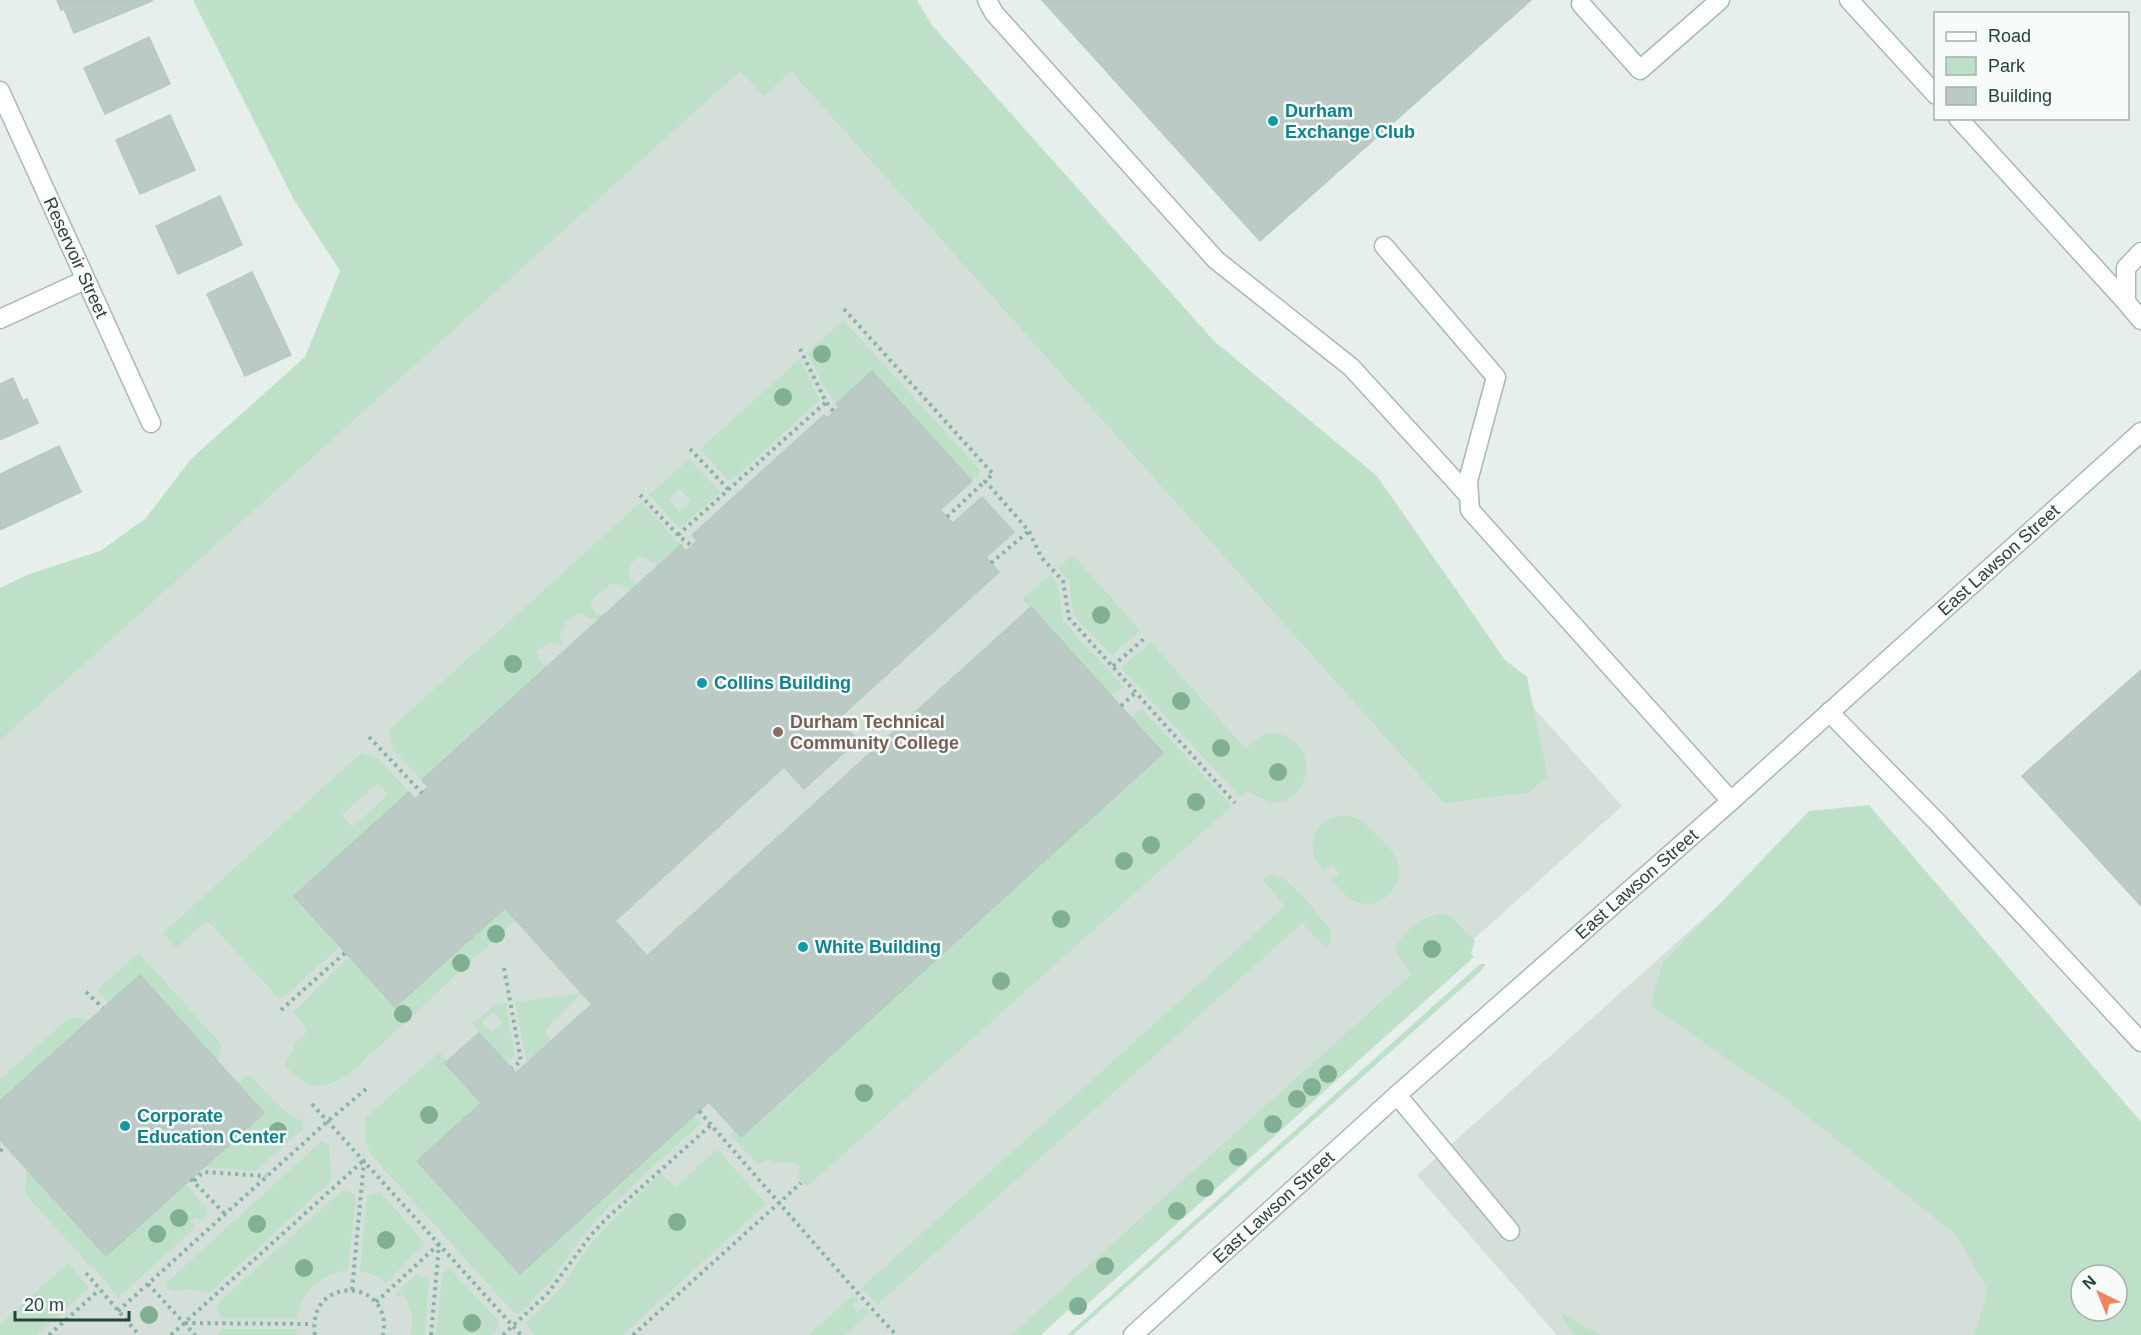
<svg xmlns="http://www.w3.org/2000/svg" width="2141" height="1335" font-family="Helvetica,sans-serif">
  <style>
    .built { fill: #d4dfda }
    .green { fill: #bfe0c8; fill-rule: evenodd }
    .building { fill: #bbcac4; stroke: #b8c9c2; stroke-width: 1.5 }
    .lines { fill: none; stroke-linecap: round; stroke-linejoin: round }
    .service-casing { stroke: #a8b8b2; stroke-width: 21 }
    .minor-casing { stroke: #a8b8b2; stroke-width: 21 }
    .tertiary-casing { stroke: #a8b8b2; stroke-width: 21 }
    .path { stroke: #86b3a5; stroke-width: 4; stroke-dasharray: 3 4.5; stroke-linecap: butt }
    .service { stroke: #fff; stroke-width: 18 }
    .minor { stroke: #fff; stroke-width: 18 }
    .tertiary { stroke: #fff; stroke-width: 18 }
    .tree { fill: #80af93 }
    .culture-dot { fill: #0f9aa8; stroke: #f7fbf9; stroke-width: 2 }
    .education-dot { fill: #8d6e63; stroke: #f7fbf9; stroke-width: 2 }
    .labels { text-anchor: middle; dominant-baseline: central; stroke-width: 5; stroke-linejoin: round; paint-order: stroke }
    .culture-label { font-size: 18px; font-weight: bold; fill: #0d838f; stroke: #f7fbf9; text-anchor: start }
    .street-label { font-size: 18px; fill: #24423a; stroke: #f7fbf9 }
    .education-label { font-size: 18px; font-weight: bold; fill: #785e54; stroke: #f7fbf9; text-anchor: start }
  </style>
  <rect width="100%" height="100%" fill="#e6efeb"/>
  <path class="built" d="M733,0H897L1622,806L1033,1335H0V658Z
    M1714,909L2061,1296L2017,1335H1557L1417,1175Z"/>
  <path class="green" d="M193,0H917L931,24L1214,341L1377,476L1505,660L1527,677L1548,778L1527,793L1444,803L791,71L764,96L740,71L0,740V588L27,575L100,551L145,519L192,458L305,357L340,271L293,198Z
    M843,320L981,471L971,480L873,371L836,404L827,392L807,353Z
    M800,359L820,400L730,482L700,449Z
    M689,459L720,492L680,528L649,495ZM680,489L691,501L679,511L669,499Z
    M641,502L681,545L657,566L643,556C632,561 627,566 630,578L638,584L631,591L622,585L612,583L597,595L590,604L596,614L603,616L597,621L579,613L566,622L560,634L562,645L549,642L536,652L541,662L548,665L422,780L393,750L388,731Z
    M1073,555L1140,630L1112,656L1076,618L1073,611L1069,582L1058,568Z
    M1050,574L1058,586L1063,621L1123,686L1111,696L1031,607L1022,600Z
    M1151,642L1245,748C1253,743 1260,736 1269,734C1277,732 1285,735 1291,739C1318,754 1307,801 1278,802C1267,803 1257,796 1248,791L1241,798L1121,668Z
    M1142,709L1232,806L807,1187L797,1177L800,1168L792,1162L775,1163L771,1160L764,1161L758,1165L730,1135L735,1131L741,1137L1163,753L1131,717Z
    M361,753L378,758L409,792L294,896L340,947L280,1000L209,922L203,924L176,948L163,933ZM378,783L388,795L352,827L342,815Z
    M1869,805L2141,1122V1335H1974L1988,1290L1956,1235L1788,1101L1650,1005L1663,963L1809,811ZM2081,1275H2117V1311H2081Z
    M1348,815C1361,819 1369,827 1378,837C1386,844 1394,852 1398,863C1405,889 1377,914 1352,900C1344,895 1338,886 1332,880L1339,873L1332,865L1324,871C1301,846 1314,816 1348,815Z
    M1272,875C1292,877 1316,913 1329,928C1334,936 1331,941 1326,948L1302,923L877,1305L861,1288L1285,906L1262,879Z
    M505,908L516,920L347,1076C319,1091 305,1089 285,1065L297,1041L307,1032L305,1026L293,1012L349,957L395,1007Z
    M1444,914L1453,918L1475,941L1471,953L1474,957L1074,1316L1068,1310L1041,1335H1011L1412,974L1398,956L1395,947C1406,930 1423,915 1444,914Z
    M139,953L221,1044L220,1054L217,1061L140,975L109,1003L97,990Z
    M1480,964H1486L1480,972L1073,1335H1067Z
    M582,993L544,1031L552,1041L527,1064L515,1002Z
    M506,1003L515,1055L506,1063L472,1024L494,1005ZM493,1013L502,1023L492,1032L482,1022Z
    M70,1017L91,1019L0,1101V1079Z
    M440,1052L481,1103L417,1161L520,1273L694,1116L701,1123L603,1213L579,1241L549,1284L519,1314L514,1313L375,1159C364,1146 364,1134 366,1117Z
    M250,1074C266,1093 281,1112 304,1122L303,1129L256,1171L204,1167L264,1113L237,1082Z
    M322,1141L329,1146L332,1180L209,1293L186,1289L171,1291L166,1285L167,1282Z
    M717,1149L766,1204L623,1335H534L526,1323L559,1290L589,1246L601,1232L661,1173L675,1187Z
    M26,1169L106,1256L185,1184L206,1207L208,1212L201,1222L196,1217L190,1221L196,1227L118,1298L93,1266L91,1267L25,1194Z
    M345,1190L356,1195L348,1270C321,1274 301,1291 297,1318H221L217,1308L219,1302L341,1191Z
    M380,1192L425,1243L386,1283L379,1277L360,1271L367,1196Z
    M68,1263L89,1288L37,1335H0V1324Z
    M449,1268L498,1320V1327L490,1335H436L442,1274Z
    M416,1274L422,1278L429,1277L425,1335H411L413,1317L405,1297L403,1294L395,1298L394,1297L395,1294Z
    M853,1295L858,1300L852,1306L857,1312L864,1306L870,1312L845,1335H809Z
    M1560,1313L1601,1335H1573Z
    M222,1329H296L297,1335H218Z"/>
  <path class="building" d="M57,0H151L152,1L74,33L64,9L61,10Z
    M1042,0H1531L1260,241Z
    M149,37L170,84L105,114L84,68Z
    M170,115L195,170L140,194L116,140Z
    M220,196L242,245L178,274L156,226Z
    M252,272L291,355L245,376L207,294Z
    M872,371L972,481L940,510L953,523L982,497L1014,532L986,557L999,572L838,719L858,740L804,789L784,767L615,921L631,938L577,988L505,908L395,1007L294,896L409,792L415,799L428,787L422,780L681,545L686,551L697,541L692,535L824,415L827,418L839,407L836,404Z
    M13,378L23,401L27,399L38,423L0,440V384Z
    M59,446L81,492L0,530V474Z
    M1031,607L1163,753L741,1137L709,1102L520,1274L417,1161L481,1103L445,1063L479,1033L516,1073L592,1004L577,988L631,938L647,956Z
    M2141,670V906L2022,776Z
    M140,975L264,1113L106,1256L0,1140V1101Z"/>
  <g class="lines">
    <defs>
      <path id="service" d="M987,0L994,13L1216,260L1351,367L1469,496
        M1849,0L1936,95
        M1581,4L1640,70L1720,0
        M1958,118L2126,302
        M1384,246L1496,377L1468,481L1470,510L1731,801
        M2141,252L2126,268V302L2141,320
        M1829,712L1938,823L2141,1042
        M1397,1095L1510,1231"/>
      <g id="minor">
        <path id="s1" d="M0,91L151,423"/>
        <path d="M0,319L85,280"/>
      </g>
      <g id="tertiary">
        <path id="s2" d="M1133,1335L1397,1095L1731,801L2141,432"/>
      </g>
    </defs>
    <use href="#service" class="service-casing"/>
    <use href="#minor" class="minor-casing"/>
    <use href="#tertiary" class="tertiary-casing"/>
    <path class="path" d="M844,309L993,474L985,481L1029,531L1041,557L1063,581L1069,618L1235,803
      M800,349L826,402L834,412
      M690,449L729,490
      M640,495L678,535L692,546
      M947,517L985,481
      M678,535L826,402
      M991,563L1029,531
      M1113,666L1146,637
      M1121,706L1136,692
      M369,737L422,793
      M504,968L521,1061L512,1068
      M86,992L103,1008
      M281,1010L345,953
      M312,1104L521,1335
      M699,1111L855,1290L896,1335
      M0,1151L5,1146
      M191,1179L225,1214
      M194,1181L203,1172L266,1176
      M86,1273L139,1335
      M148,1284L195,1335
      M352,1290L364,1161
      M376,1302L439,1244
      M118,1311L328,1121L366,1089
      M185,1323L313,1324
      M49,1335L99,1290
      M171,1335L364,1160
      M315,1335C306,1274 394,1277 383,1335
      M431,1335L439,1245
      M503,1335L548,1293L591,1235L606,1219L711,1125
      M633,1335L801,1183"/>
    <use href="#service" class="service"/>
    <use href="#minor" class="minor"/>
    <use href="#tertiary" class="tertiary"/>
  </g>
  <g class="tree">
    <circle cx="822" cy="354" r="9"/>
    <circle cx="783" cy="397" r="9"/>
    <circle cx="1101" cy="615" r="9"/>
    <circle cx="513" cy="664" r="9"/>
    <circle cx="1181" cy="701" r="9"/>
    <circle cx="1221" cy="748" r="9"/>
    <circle cx="1278" cy="772" r="9"/>
    <circle cx="1196" cy="802" r="9"/>
    <circle cx="1151" cy="845" r="9"/>
    <circle cx="1124" cy="861" r="9"/>
    <circle cx="1061" cy="919" r="9"/>
    <circle cx="496" cy="934" r="9"/>
    <circle cx="1432" cy="949" r="9"/>
    <circle cx="461" cy="963" r="9"/>
    <circle cx="1001" cy="981" r="9"/>
    <circle cx="403" cy="1014" r="9"/>
    <circle cx="1328" cy="1074" r="9"/>
    <circle cx="1312" cy="1087" r="9"/>
    <circle cx="864" cy="1093" r="9"/>
    <circle cx="1297" cy="1099" r="9"/>
    <circle cx="429" cy="1115" r="9"/>
    <circle cx="1273" cy="1124" r="9"/>
    <circle cx="278" cy="1131" r="9"/>
    <circle cx="1238" cy="1157" r="9"/>
    <circle cx="1205" cy="1188" r="9"/>
    <circle cx="1177" cy="1211" r="9"/>
    <circle cx="179" cy="1218" r="9"/>
    <circle cx="677" cy="1222" r="9"/>
    <circle cx="257" cy="1224" r="9"/>
    <circle cx="157" cy="1234" r="9"/>
    <circle cx="386" cy="1240" r="9"/>
    <circle cx="1105" cy="1266" r="9"/>
    <circle cx="304" cy="1268" r="9"/>
    <circle cx="1078" cy="1306" r="9"/>
    <circle cx="149" cy="1315" r="9"/>
    <circle cx="472" cy="1323" r="9"/>
  </g>
  <g class="culture-dot">
    <circle cx="1273" cy="121" r="6"/>
    <circle cx="702" cy="683" r="6"/>
    <circle cx="803" cy="947" r="6"/>
    <circle cx="125" cy="1126" r="6"/>
  </g>
  <circle class="education-dot" cx="778" cy="732" r="6"/>
  <g class="labels">
    <g class="culture-label">
      <text x="1285" y="111">Durham<tspan x="1285" dy="21">Exchange Club</tspan></text>
      <text x="714" y="683">Collins Building</text>
      <text x="815" y="947">White Building</text>
      <text x="137" y="1116">Corporate<tspan x="137" dy="21">Education Center</tspan></text>
    </g>
    <g class="street-label">
      <text stroke="none"><textPath href="#s1" startOffset="183">Reservoir Street</textPath></text>
      <text stroke="none"><textPath href="#s2" startOffset="1162">East Lawson Street</textPath></text>
      <text stroke="none"><textPath href="#s2" startOffset="676">East Lawson Street</textPath></text>
      <text stroke="none"><textPath href="#s2" startOffset="190">East Lawson Street</textPath></text>
    </g>
    <g class="education-label">
      <text x="790" y="722">Durham Technical<tspan x="790" dy="21">Community College</tspan></text>
    </g>
  </g>
  <rect x="1934" y="12" width="195" height="108" fill="#f7fbf9" stroke="#a3b1ad" stroke-width="1.5"/>
  <rect x="1946" y="32" width="30" height="9" fill="#ffffff" stroke="#a3b1ad" stroke-width="1.5"/>
  <text x="1988" y="42" font-size="18" fill="#24423a">Road</text>
  <rect x="1946" y="57" width="30" height="18" fill="#bfe0c8" stroke="#a3b1ad" stroke-width="1.5"/>
  <text x="1988" y="72" font-size="18" fill="#24423a">Park</text>
  <rect x="1946" y="87" width="30" height="18" fill="#bbcac4" stroke="#a3b1ad" stroke-width="1.5"/>
  <text x="1988" y="102" font-size="18" fill="#24423a">Building</text>
  <g transform="translate(2099 1293) rotate(317)"><circle r="28" fill="#f7fbf9" stroke="#a3b1ad" stroke-width="1.5"/>
  <path d="M0-4.5L10 22L0 15L-10 22Z" fill="#f4845f"/>
  <text y="-9" font-size="16" font-weight="bold" text-anchor="middle" fill="#24423a">N</text>
  </g>
  <path d="M15 1311v9h114v-9" fill="none" stroke="#24423a" stroke-width="3"/>
  <text x="24" y="1311" font-size="18" fill="#24423a" stroke="#f7fbf9" stroke-width="4.5" paint-order="stroke">20 m</text>
</svg>
